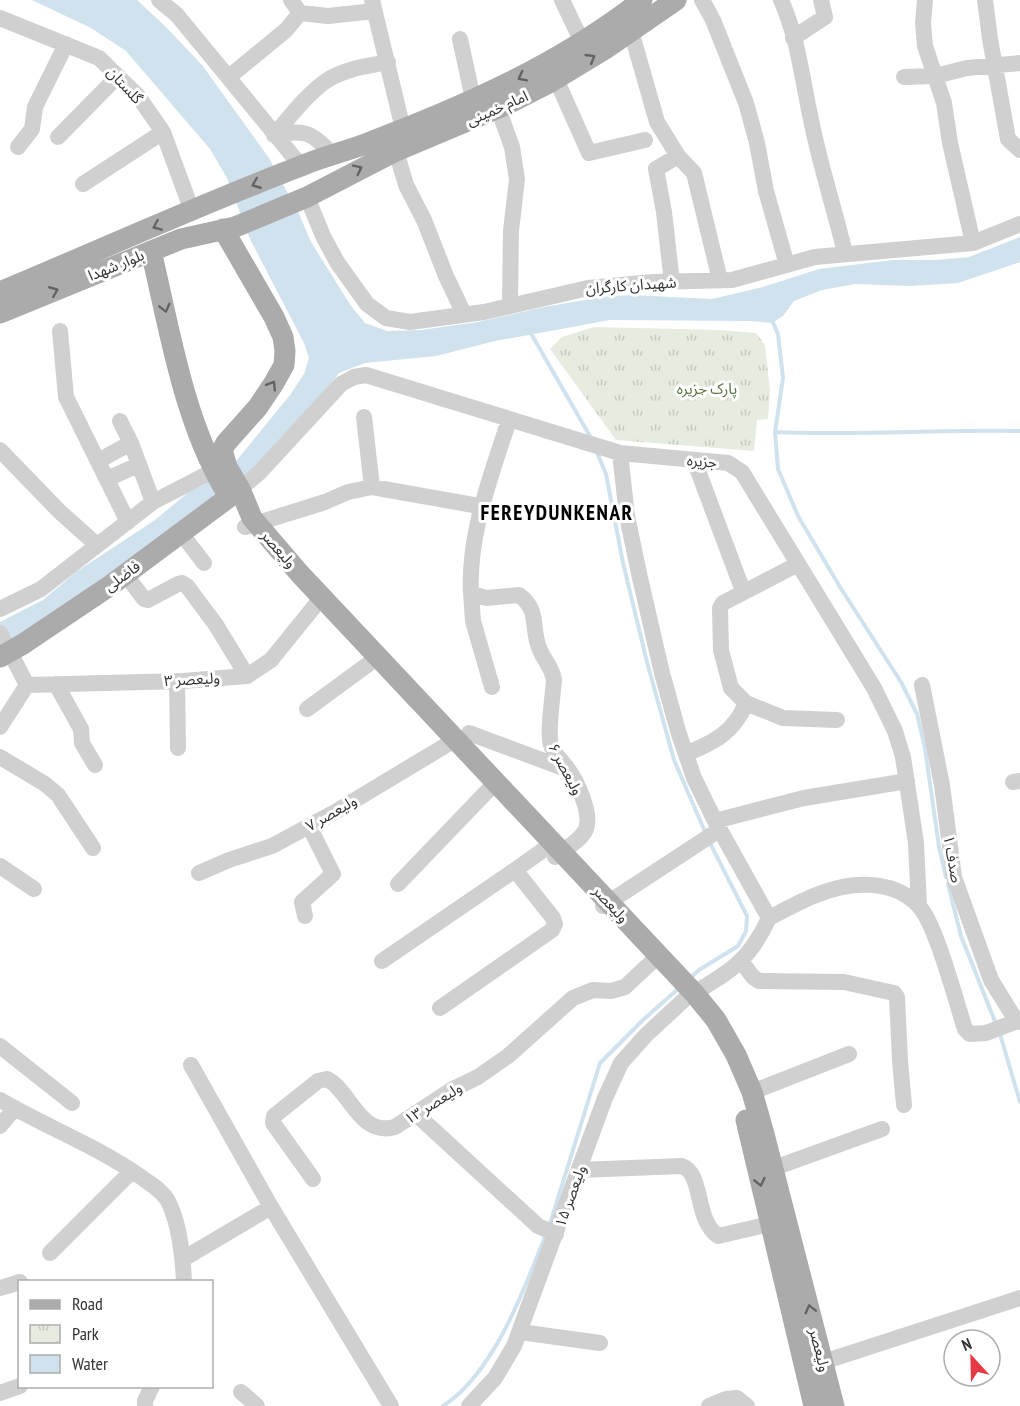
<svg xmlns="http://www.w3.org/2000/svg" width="1020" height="1406" font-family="'PT Sans Narrow','Noto Sans Arabic',sans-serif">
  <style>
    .park { fill: url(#park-tufts) }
    .water { fill: #cfe2ee }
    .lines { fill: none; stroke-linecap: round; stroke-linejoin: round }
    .stream { stroke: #cfe2ee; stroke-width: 4 }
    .minor { stroke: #d0d0d0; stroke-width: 16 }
    .major { stroke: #ababab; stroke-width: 21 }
    .oneway { stroke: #636363 }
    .labels { text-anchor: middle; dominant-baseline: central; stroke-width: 6; stroke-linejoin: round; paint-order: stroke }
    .street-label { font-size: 15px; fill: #333; stroke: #fff }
    .park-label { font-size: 15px; fill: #56703f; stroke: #fff }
    .district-label { font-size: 21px; font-weight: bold; letter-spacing: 1.5px; fill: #000; stroke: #fff }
  </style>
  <defs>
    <pattern id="park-tufts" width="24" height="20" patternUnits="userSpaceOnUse" patternTransform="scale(1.5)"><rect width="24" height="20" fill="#e6ecdf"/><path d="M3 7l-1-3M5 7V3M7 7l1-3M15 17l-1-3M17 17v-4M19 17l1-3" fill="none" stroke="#c6cbc0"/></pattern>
  </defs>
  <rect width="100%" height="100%" fill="#fff"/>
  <path class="park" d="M594,327L719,330L756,333L765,345L770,391L768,419L757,420L754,451L616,440L550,349L562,337Z"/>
  <path class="water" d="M32,0H137L166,27L202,65L269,158L299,214L311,242L351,306L365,323L387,331L421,330L478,322L544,307L602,297L632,295L712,299L763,287L819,269L893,260H937L969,257L1020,237V262L958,283L910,286L855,284L822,290L794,301L783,316L772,323L752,321L610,320L495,341L436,356L365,363L339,373L296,426L268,456L210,507L0,647V622L43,600L76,572L155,520L190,491L204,485L233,465L290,395L304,374L309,358L304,343L250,239L227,178L210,149L126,51L91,28Z"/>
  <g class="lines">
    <path class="stream" d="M771,318L778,334L783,378L775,432L778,469L798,516L840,587L901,682L917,714L925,748L939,847L946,877
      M529,330L591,438
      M775,432C857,436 938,429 1020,431
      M596,450L606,474L623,563L647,662L674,760L706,834
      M948,884L961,936L996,1024
      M689,979L699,970L738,946L746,931L747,916L709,841
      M1000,1034L1020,1102
      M549,1227L600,1063L643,1020L679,988
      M443,1406C494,1373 525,1288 546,1234"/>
    <path class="minor" d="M159,0L177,15L301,166
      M372,0L403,129
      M562,0L582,42
      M702,0L713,20L746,103L757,143L766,191L787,265
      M781,0C799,40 803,86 813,129C822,171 835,212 845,253
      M925,0L923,23L925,46L944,103L950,143L973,243
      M985,0L990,39L1008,139L1020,150
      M300,13L328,16L374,11
      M0,18L99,58L138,96L163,132L192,211
      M631,31L657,122L678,156L694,173L720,280
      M793,38L825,17L821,0
      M460,39L473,99
      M229,77L286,30L300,13L291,0
      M904,77L935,76L967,68L1020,63
      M556,79L589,153L645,140
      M498,108L512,147L517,179L511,231L510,305
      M274,135C290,117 306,95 326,81C344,69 367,66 388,62
      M274,135C304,129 312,132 332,154
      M58,137L118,76
      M18,147L32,129L35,107L66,44
      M396,151L406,185L424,220L446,276L464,314
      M83,184L163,132
      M307,197L323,236L337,262L367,304L386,318L410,322L484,312L588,288L653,282L732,280L815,257L973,243L1020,224
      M672,282L664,212L656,169L678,156
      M60,331L66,397L128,522
      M364,417L372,487
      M509,420C491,476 468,534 471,593L486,598L519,595C541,611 530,629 540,650C545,663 551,664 554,680C553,695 547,732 551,745C554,755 562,760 567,768C577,780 592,814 586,829C581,841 564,849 555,857
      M131,443L153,502
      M0,450L60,512L97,545
      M620,453L627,516L640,578L662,673L678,731L694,778L715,821L769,918
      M694,460L743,591
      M98,461L131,443L120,421
      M107,479L138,465
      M240,489L259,473L341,384L354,377L366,375L620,453L728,463L742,472L874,688L895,731L903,757L916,843L919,906
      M245,527L325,502L348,492L372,487L479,506L481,509
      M181,533L204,563
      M798,564L723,603L720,608L721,650L731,688L746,703L783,718L837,720
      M125,574L144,599L148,600L178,584L182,583L187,586L216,625L247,676
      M471,593L473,621L492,687
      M0,609L41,589L153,502L213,471
      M0,633L27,685L0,727
      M177,681L178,748
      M56,684L81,729L82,743L95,765
      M27,685L183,681L247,676L271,660L322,597
      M922,685L942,785L954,877L991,980L1017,1022
      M307,709L378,657
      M469,733L566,769
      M686,754C714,742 734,733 746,703
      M0,757L45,784L58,795L93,848
      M1013,782L1020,781
      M715,821L804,798L907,781
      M0,866L34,889
      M199,873L229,860L272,846L335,812L448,744L455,738
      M398,884L496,782
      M603,906L719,830
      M305,916L302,902L333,874L309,826
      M769,918C785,910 802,900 819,894C851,881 892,879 918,905C936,923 956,1002 965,1029L970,1034L986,1033L1020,1020
      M382,961L515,870L553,843
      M741,961L753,977L759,981L844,982L894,993L897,997L900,1061L904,1105
      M694,993C732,971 750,959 769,918
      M440,1008L552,930L555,924L553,918L515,870
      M0,1046L72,1103
      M191,1065L271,1207L391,1406
      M752,1092L849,1054
      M0,1100C46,1127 97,1146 141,1177C150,1184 162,1190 168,1201C179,1222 183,1258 184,1282
      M416,1114L538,1226L556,1234
      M0,1126L15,1108
      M774,1168L882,1129
      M579,1170L682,1166C704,1174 694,1219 718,1236L770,1224
      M313,1179L273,1123L274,1116L318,1081L327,1079C350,1090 359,1137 395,1127L453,1089L478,1077L508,1056L573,998L593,990L611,991L625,987L659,955
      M50,1253L132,1171
      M183,1259L271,1207
      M0,1288L20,1282
      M520,1332L600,1343
      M823,1362L1020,1298
      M241,1392L257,1406
      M0,1393L20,1386
      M145,1406V1401L152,1386
      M469,1406L495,1378L514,1346L605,1098L621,1063L646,1035L687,997
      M709,1406L726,1399L737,1398L747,1406"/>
    <path class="major" d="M223,229L274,317L283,337L285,351L284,365L274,383L258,407L226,443L222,450L227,467L240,489L252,518L300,574L694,993L716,1020L736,1055L752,1092L764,1134L834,1406
      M151,251C170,331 183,418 225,490
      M0,292C100,250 199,205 301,166C322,157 344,152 365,144C463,107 559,65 642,0
      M0,313L181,239L235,227L307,197L396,151L508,104L549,83L605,49L676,0
      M0,657L23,644L111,585L240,489
      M746,1120L814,1406"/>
  </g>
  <defs><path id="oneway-chevron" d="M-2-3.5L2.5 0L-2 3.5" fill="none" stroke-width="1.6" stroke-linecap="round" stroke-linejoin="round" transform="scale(1.5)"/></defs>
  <g class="oneway">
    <use href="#oneway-chevron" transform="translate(591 58) rotate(-31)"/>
    <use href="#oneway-chevron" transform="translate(522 77) rotate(153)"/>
    <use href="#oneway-chevron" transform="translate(358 169) rotate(-26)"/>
    <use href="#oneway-chevron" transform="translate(256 184) rotate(158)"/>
    <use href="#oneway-chevron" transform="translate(157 226) rotate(157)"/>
    <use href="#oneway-chevron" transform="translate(54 291) rotate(-22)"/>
    <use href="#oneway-chevron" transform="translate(165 308) rotate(76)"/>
    <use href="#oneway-chevron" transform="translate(272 385) rotate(-58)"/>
    <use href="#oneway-chevron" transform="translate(760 1182) rotate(77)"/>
    <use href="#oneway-chevron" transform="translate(810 1309) rotate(-104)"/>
  </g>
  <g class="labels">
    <g class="street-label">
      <text transform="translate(125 85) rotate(47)">گلستان</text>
      <text transform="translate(497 108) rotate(-24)">امام خمینی</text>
      <text transform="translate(116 265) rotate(-22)">بلوار شهدا</text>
      <text transform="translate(631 285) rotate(-4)">شهیدان کارگران</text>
      <text transform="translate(702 461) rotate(5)">جزیره</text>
      <text transform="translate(279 549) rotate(49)">ولیعصر</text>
      <text transform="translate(122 576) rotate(-36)">فاضلی</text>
      <text transform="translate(192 679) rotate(-3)">ولیعصر ۳</text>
      <text transform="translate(566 769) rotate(62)">ولیعصر ۶</text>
      <text transform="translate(331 813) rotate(-30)">ولیعصر ۷</text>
      <text transform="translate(953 859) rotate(80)">صدف ۱</text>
      <text transform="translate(611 904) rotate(47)">ولیعصر</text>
      <text transform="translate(433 1103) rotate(-32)">ولیعصر ۱۳</text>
      <text transform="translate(570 1196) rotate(-70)">ولیعصر ۱۵</text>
      <text transform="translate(820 1350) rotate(76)">ولیعصر</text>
    </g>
    <g class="park-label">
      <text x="707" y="388">پارک جزیره</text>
    </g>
    <g class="district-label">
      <text x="557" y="512">FEREYDUNKENAR</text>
    </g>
  </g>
  <rect x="18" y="1280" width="195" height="108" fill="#ffffff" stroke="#adadad" stroke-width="1.5"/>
  <rect x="30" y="1300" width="30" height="9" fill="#ababab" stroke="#adadad" stroke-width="1.5"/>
  <text x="72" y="1310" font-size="18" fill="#333333">Road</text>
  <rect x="30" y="1325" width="30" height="18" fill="url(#park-tufts)" stroke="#adadad" stroke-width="1.5"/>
  <text x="72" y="1340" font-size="18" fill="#333333">Park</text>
  <rect x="30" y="1355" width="30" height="18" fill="#cfe2ee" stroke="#adadad" stroke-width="1.5"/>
  <text x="72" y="1370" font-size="18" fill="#333333">Water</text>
  <g transform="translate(972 1358) rotate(338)"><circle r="28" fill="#ffffff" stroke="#adadad" stroke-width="1.5"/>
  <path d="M0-4.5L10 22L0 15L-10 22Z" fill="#e63946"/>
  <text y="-9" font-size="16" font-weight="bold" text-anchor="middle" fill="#333333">N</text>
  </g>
</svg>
